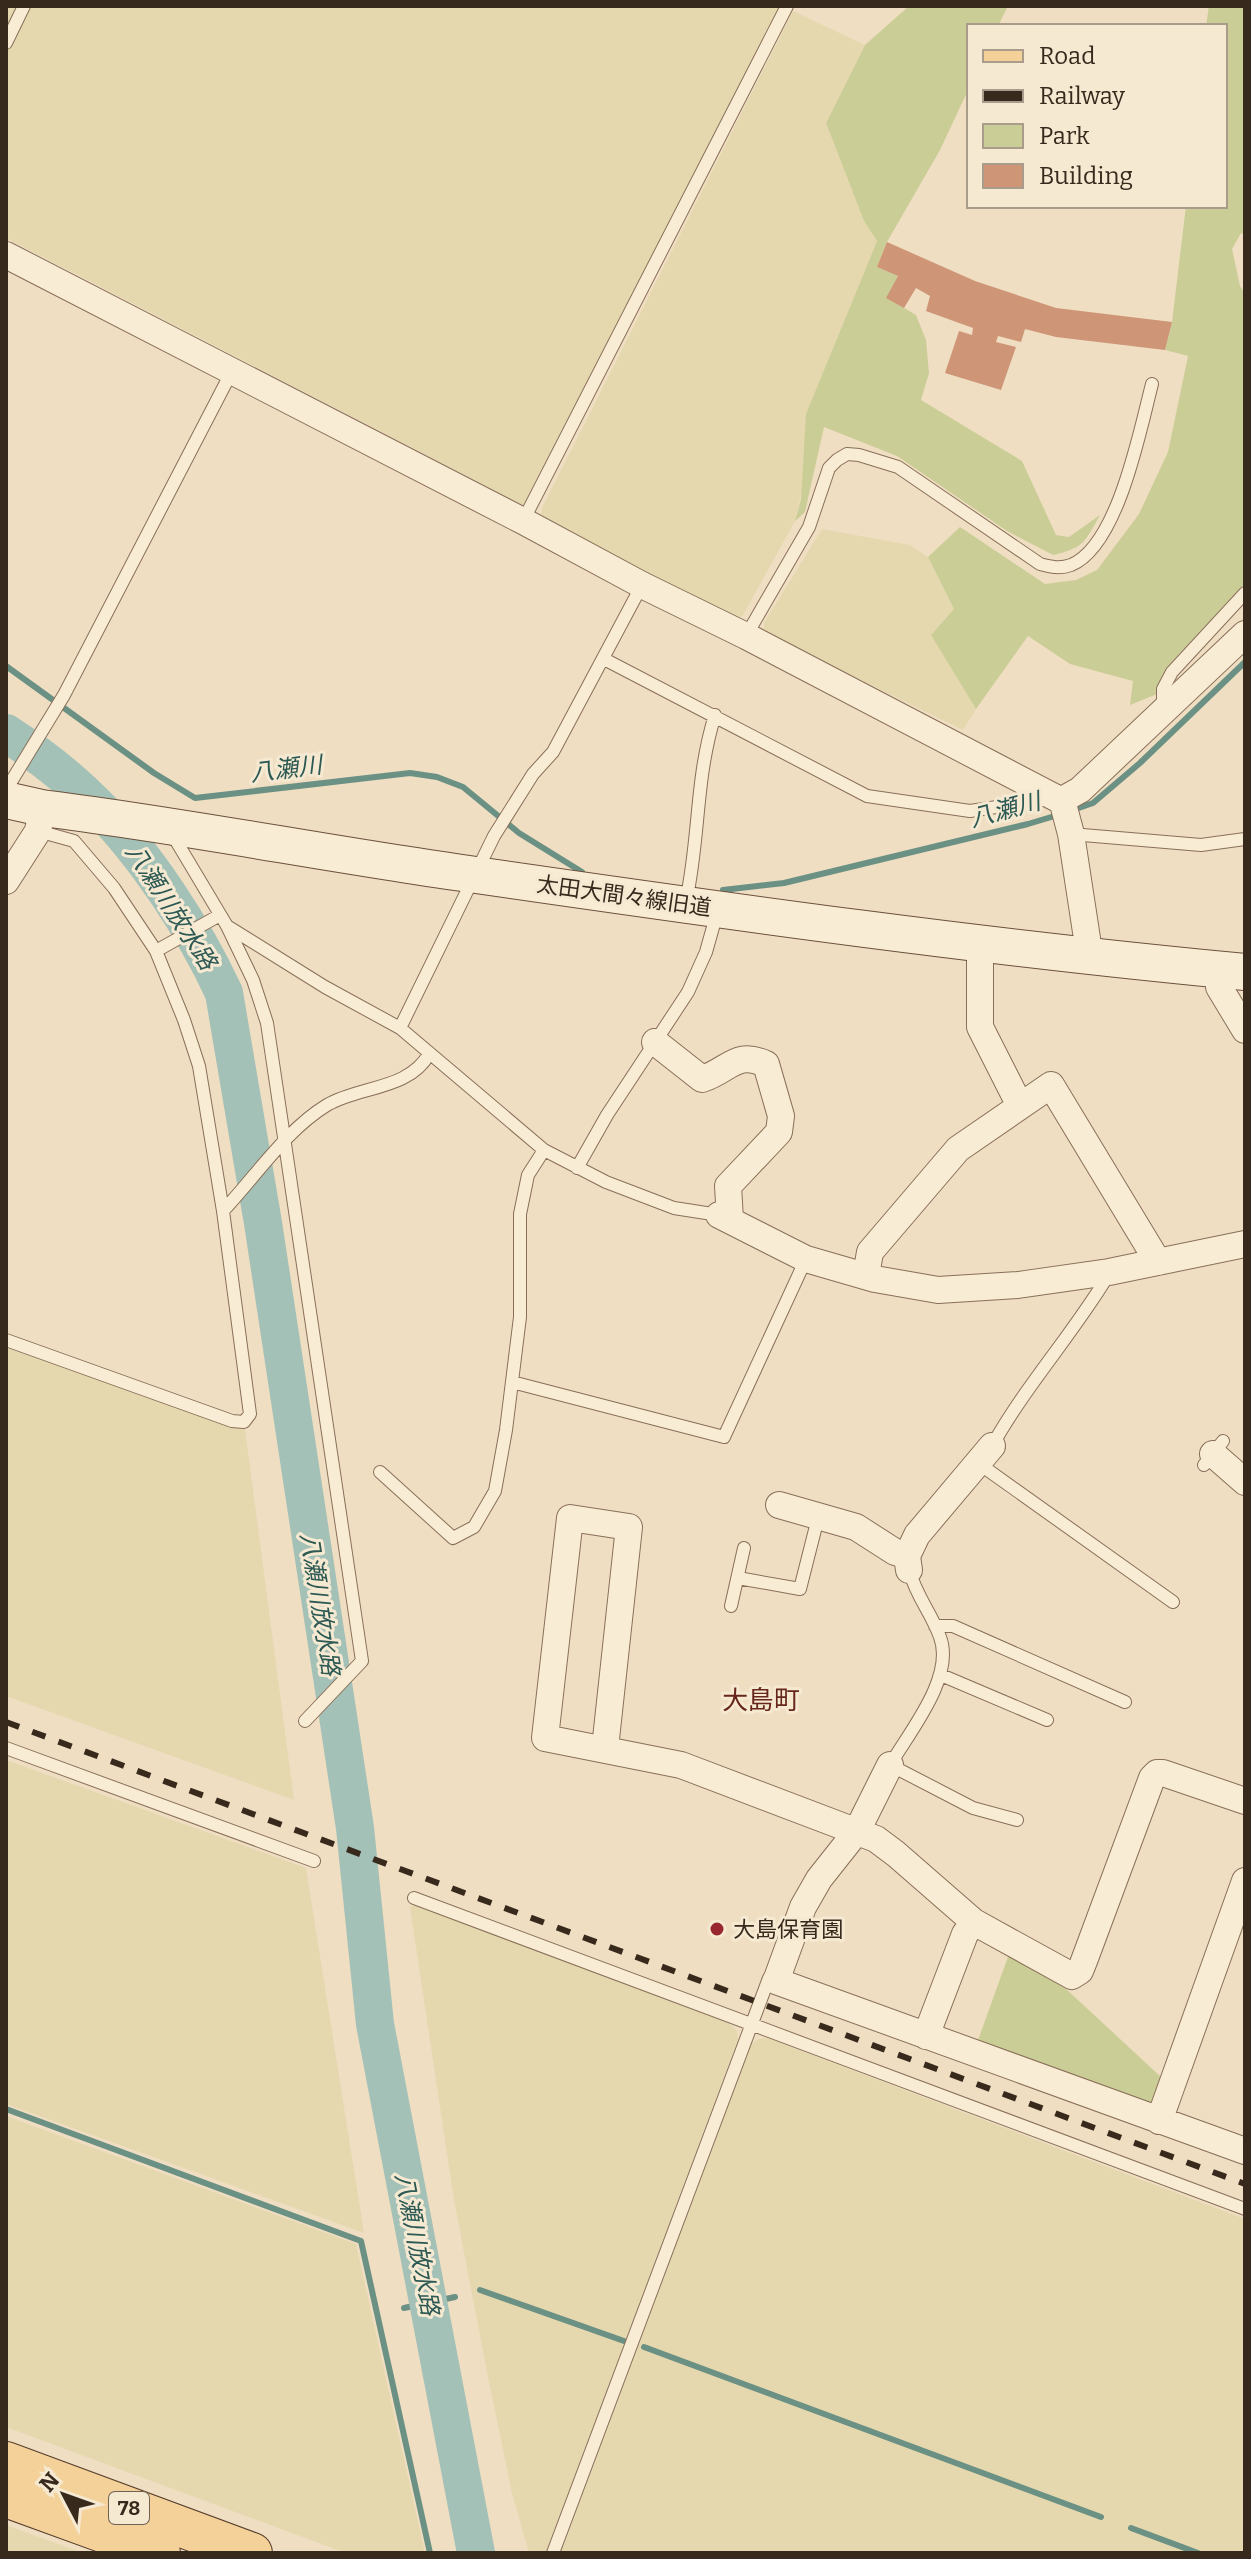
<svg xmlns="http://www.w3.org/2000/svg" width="1251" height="2559" font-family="Bitter,'Noto Sans JP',serif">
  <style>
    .farmland { fill: #e5d8af }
    .green { fill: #cbcd96 }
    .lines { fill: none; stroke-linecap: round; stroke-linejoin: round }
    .stream { stroke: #6b9084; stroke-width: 6 }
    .river { stroke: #a4c1b7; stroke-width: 38 }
    .building { fill: #ce9577 }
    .lane-casing { stroke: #896f59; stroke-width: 14 }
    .street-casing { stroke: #896f59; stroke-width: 28 }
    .secondary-casing { stroke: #6b503c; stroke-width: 38 }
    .primary-casing { stroke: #573e2d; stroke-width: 42 }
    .lane { stroke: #f9ecd5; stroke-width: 12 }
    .street { stroke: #f9ecd5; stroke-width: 26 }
    .secondary { stroke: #f9ecd5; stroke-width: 36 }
    .primary { stroke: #f3d199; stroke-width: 40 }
    .rail { stroke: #38291d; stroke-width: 6; stroke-dasharray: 14 14; stroke-linecap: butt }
    .poi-dot { fill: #992730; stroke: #f6e9d2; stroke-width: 3 }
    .labels { text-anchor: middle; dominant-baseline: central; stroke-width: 6; stroke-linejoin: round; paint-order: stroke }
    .shield { fill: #f6e9d2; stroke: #716353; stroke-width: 2 }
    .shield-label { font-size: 20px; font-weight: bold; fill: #38291d }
    .street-label { font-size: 22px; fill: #38291d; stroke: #f6e9d2 }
    .poi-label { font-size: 22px; fill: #38291d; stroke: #f6e9d2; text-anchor: start }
    .water-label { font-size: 24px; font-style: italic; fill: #2c5953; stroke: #f6e9d2 }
    .quarter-label { font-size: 26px; fill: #66261c; stroke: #f6e9d2 }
  </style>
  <rect width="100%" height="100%" fill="#efdec2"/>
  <path class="farmland" d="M6,6H781L523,505L6,238Z
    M793,11L865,45L826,123L864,221L877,241L837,338L795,521L743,615L737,620L541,518L542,508Z
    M822,529L910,545L928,557L954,609L932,635L976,709L963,730L764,633V623Z
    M6,1338L244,1422L294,1800L6,1696Z
    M6,1760L306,1868L364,2233L6,2104Z
    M414,1905L727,2021L737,2031L738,2039L547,2553H529L512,2493L487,2372L454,2200L410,1907Z
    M767,2038L1245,2219V2553H560L749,2046L758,2039Z
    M6,2116L356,2244L425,2553H346L6,2427Z
    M6,2525L83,2553H6Z"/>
  <path class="green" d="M909,6H1008L998,26H969V88L940,150L887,242L877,267L898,276L887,298L916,315L926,340L929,373L921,400L1022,461L1056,535L1069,537L1100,515C1085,542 1084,548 1053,555L1007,531L897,456L824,427L805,512L795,521L801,499L806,414L877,241L864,221L826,123L865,45Z
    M1209,6H1245V235L1241,233L1232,249L1240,286L1245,294V583L1168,666L1157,694L1130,705L1133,681L1070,664L1028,636L976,709L931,635L954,609L928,557L960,527L1045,584L1076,580L1097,570L1139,514L1168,452L1188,356L1165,350L1172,322L1186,206H1225V26H1206Z
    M1009,1954L1051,1975L1161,2077L1153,2100L1143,2106L977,2043Z"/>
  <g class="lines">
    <path class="stream" d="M6,666L154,773L195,798L410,773L437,777L463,787L519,833L582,872
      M1073,810L1093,803L1140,763L1245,662
      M723,890L784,883L1028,824L1058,815
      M6,2109L361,2241L430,2553
      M480,2290L624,2341
      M404,2308L455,2297
      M644,2347L1101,2517
      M1131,2528L1198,2553"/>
    <path class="river" d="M6,733C38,754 70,778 97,806C146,855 195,930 224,993L263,1223L355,1828L375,2024L476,2553"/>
  </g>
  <path class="building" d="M887,242L975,281L1056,308L1172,322L1165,350L1056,337L1025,329L1021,342L998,336L996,342L1016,347L1001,390L945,373L959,331L972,335L973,328L926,311L930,296L916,288L904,308L886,298L898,276L877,267Z"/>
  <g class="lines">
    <defs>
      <path id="lane" d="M6,43L24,6
        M523,521L787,6
        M746,636L809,527L829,468L837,460L847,454L859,455L898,467L1040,564C1051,567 1060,569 1071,565C1118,546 1140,430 1152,384
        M604,659L867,796L970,811L1049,799
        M1163,710V689L1172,672L1245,593
        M6,790L64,695L231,373
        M172,834L227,926L253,980L267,1023L362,1661L305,1721
        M1071,834L1201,845L1245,839
        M686,901C700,837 695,779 715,715
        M227,926L325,987L400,1028L544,1150L606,1182L674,1208L719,1215
        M156,951L220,915
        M400,1028L494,836L533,774L553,752L642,585
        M577,1168L607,1115L688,992L706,952L717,913
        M223,1211C256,1176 286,1130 327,1105C359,1086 409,1090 429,1054
        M6,1340L232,1421L244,1422L250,1414L223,1211L199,1066L184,1020L156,951L114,888L74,841L38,831
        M512,1382L724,1437L806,1259
        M992,1446C1026,1385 1073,1334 1109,1274
        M978,1463L1173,1602
        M1204,1465L1223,1441
        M380,1472L453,1538L474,1527L495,1491L506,1430L520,1317V1214L528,1175L544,1150
        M909,1570C917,1598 931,1612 940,1637C955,1677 910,1731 890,1765L973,1808L1017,1820
        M738,1578L800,1589L818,1518
        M731,1606L744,1548
        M935,1626H953L1125,1702
        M941,1675L1047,1720
        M6,1748L314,1861
        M414,1898L1245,2209
        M553,2553L769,1978"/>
      <path id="street" d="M6,255L523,521L642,585L746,636L1056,798L1062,800L1080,790L1245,634
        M1062,800L1071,834L1090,958
        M6,881L38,831L42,808
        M980,944V1027L1020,1106
        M1218,969L1219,987L1245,1030
        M655,1042L702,1079C730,1070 735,1050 766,1064L781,1116L779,1132L728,1186L730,1219
        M719,1215L806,1259L875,1279L938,1290L1018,1285L1109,1272L1245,1244
        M866,1276L870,1252L958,1149L1051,1085L1158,1262
        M1213,1454L1245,1482
        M779,1505L856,1527L895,1552L907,1556
        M909,1570L907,1556L917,1535L992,1446
        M605,1748L629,1527L570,1518L545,1738L681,1765L876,1839L896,1854L974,1922L1072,1976L1080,1971L1084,1961L1152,1778L1157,1773H1163L1245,1801
        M890,1765L857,1831L819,1879L803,1907L776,1981L1245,2151
        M926,2036L965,1934L974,1922
        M1159,2121L1245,1881"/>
      <path id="secondary" d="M6,800L42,808C187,826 331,855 476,875C732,912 988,948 1245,972"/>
      <path id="primary" d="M6,2462L252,2553
        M6,2497L160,2553"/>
    </defs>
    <use href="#lane" class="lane-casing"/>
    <use href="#street" class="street-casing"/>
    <use href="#secondary" class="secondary-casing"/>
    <use href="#primary" class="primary-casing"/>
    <use href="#lane" class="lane"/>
    <use href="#street" class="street"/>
    <use href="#secondary" class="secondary"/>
    <use href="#primary" class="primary"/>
    <path class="rail" d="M6,1722L1245,2184"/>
  </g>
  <circle class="poi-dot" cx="717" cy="1929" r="8"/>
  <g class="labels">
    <rect class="shield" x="109" y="2492" width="40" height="32" rx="6"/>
    <g class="shield-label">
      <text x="129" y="2508">78</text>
    </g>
    <g class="street-label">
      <text transform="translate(624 896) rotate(8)">太田大間々線旧道</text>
    </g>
    <g class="poi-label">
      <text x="733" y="1929">大島保育園</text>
    </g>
    <g class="water-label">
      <text transform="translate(286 769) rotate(-7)">八瀬川</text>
      <text transform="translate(1005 810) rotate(-15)">八瀬川</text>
      <text transform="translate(171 907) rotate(57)">八瀬川放水路</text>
      <text transform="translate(320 1604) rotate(81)">八瀬川放水路</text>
      <text transform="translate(417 2244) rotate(79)">八瀬川放水路</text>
    </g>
    <g class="quarter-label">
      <text x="761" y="1700">大島町</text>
    </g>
  </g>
  <rect width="1251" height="2559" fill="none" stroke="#38291d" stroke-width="16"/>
  <rect x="967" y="24" width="260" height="184" fill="#f6e9d2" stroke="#aa9c8a" stroke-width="2"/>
  <rect x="983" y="50" width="40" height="12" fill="#f3d199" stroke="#aa9c8a" stroke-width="2"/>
  <text x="1039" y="64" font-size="24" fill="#38291d">Road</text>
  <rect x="983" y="90" width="40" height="12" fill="#38291d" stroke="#aa9c8a" stroke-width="2"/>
  <text x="1039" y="104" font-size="24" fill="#38291d">Railway</text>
  <rect x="983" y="124" width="40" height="24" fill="#cbcd96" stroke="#aa9c8a" stroke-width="2"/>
  <text x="1039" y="144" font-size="24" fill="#38291d">Park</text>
  <rect x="983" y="164" width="40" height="24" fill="#ce9577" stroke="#aa9c8a" stroke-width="2"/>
  <text x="1039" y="184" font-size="24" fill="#38291d">Building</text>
  <g transform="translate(64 2495) rotate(311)" stroke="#f6e9d2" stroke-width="6" paint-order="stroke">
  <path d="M0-6L14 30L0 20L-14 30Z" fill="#38291d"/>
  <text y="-12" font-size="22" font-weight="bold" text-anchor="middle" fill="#38291d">N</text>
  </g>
</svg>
